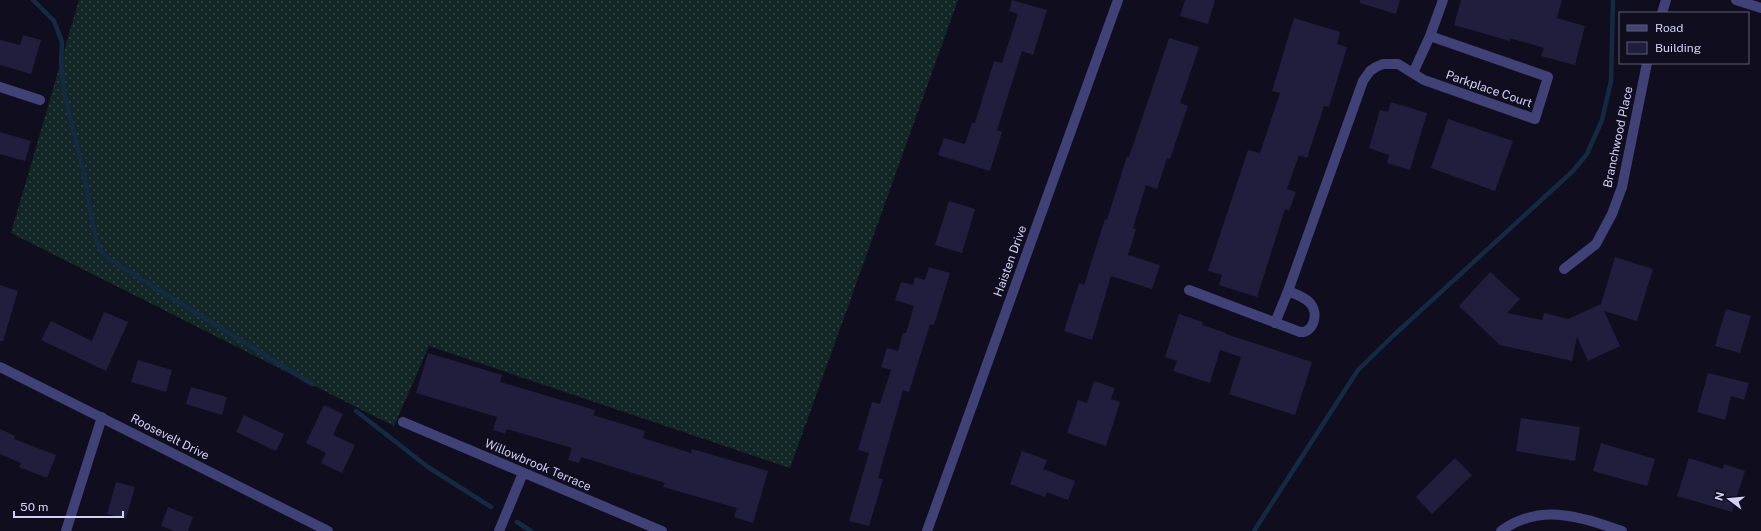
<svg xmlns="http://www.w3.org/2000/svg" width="1761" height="531" font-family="'Public Sans',sans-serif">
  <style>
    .grass { fill: url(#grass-dots) }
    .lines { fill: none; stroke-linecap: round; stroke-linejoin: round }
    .stream { stroke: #142942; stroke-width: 4.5 }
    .building { fill: #211d3c }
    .minor { stroke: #3f4177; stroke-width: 10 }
    .labels { text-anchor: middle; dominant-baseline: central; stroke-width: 3; stroke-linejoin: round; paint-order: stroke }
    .street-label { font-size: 12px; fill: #d2d0fa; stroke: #100e1e }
  </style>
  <defs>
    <pattern id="grass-dots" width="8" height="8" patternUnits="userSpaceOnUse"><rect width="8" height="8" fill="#122725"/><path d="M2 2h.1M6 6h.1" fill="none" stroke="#344546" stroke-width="1.8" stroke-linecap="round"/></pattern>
  </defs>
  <rect width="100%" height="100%" fill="#100e1e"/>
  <path class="grass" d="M79,0H958L790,468L429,346L394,426L11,233Z"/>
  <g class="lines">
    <path class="stream" d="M33,0L54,21L62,42L61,63L64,92L83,170L96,240L102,252L110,260L312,384
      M356,411L428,467L491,507
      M517,522L531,531
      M1254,531L1358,370L1394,335L1573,171L1587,154L1602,120L1611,81L1613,0"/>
  </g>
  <path class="building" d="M1012,0L1047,10L1033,55L1022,51L997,130L1002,132L990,171L938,155L944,138L965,144L972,123H975L994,61L1002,63L1018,14L1009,11Z
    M1185,0H1215L1208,24L1180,16Z
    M1360,0H1400L1396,14L1360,3Z
    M1461,0H1562L1557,18L1585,26L1575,65L1541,56L1544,48L1510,38V41L1454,25Z
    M1294,18L1340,32L1337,44L1347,47L1329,107L1324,106L1307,158L1299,155L1287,189L1296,192L1289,211L1285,209L1257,297L1219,285L1222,275L1208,271L1248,150L1260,153L1280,93L1272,91Z
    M23,35L41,40L31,74L0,65V40L20,45Z
    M1169,38L1199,47L1180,103L1188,106L1170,159L1167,158L1157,189L1146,185L1133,228L1136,229L1128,255L1160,265L1152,289L1111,276L1092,340L1064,331L1079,283L1084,285L1105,219L1107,220L1127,156L1129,157Z
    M1391,102L1427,113L1410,170L1387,163L1389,155L1369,148L1380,110L1388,112Z
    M1448,119L1513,141L1495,191L1431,168Z
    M0,132L31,141L25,161L0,154Z
    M949,201L975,209L962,253L935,245Z
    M1615,257L1653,269L1637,321L1604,311L1620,346L1588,361L1577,337L1572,361L1500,345L1459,306L1490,272L1520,299L1507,313L1542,320L1544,313L1568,319L1601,304Z
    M929,267L950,273L934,325L930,324L909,392L903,390L878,478L883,479L869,526L849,521L869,453L858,450L872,402L880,404L891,370L881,367L887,348L898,351L903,333H906L914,306L895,300L901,282L913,285L915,277L925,280Z
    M0,285L18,291L3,341H0Z
    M1726,309L1751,316L1740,353L1715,346Z
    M104,312L128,322L106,371L41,340L51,321L92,341Z
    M1179,314L1203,322L1202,325L1226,333V334L1312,362L1295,415L1229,394L1241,357L1220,350L1210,383L1173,371L1177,361L1165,357Z
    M428,353L502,375L500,382L595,410L593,415L645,431L643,438L691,453L692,449L768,471L753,523L734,517L737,508L663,487L665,483L581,457L579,463L568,460L572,448L507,429L505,434L493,430L497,417L416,393Z
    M138,360L172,370L166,392L131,382Z
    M1708,373L1749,383L1744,400L1731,396L1725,420L1697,412Z
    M1094,381L1115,388L1111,399L1120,402L1106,446L1067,433L1078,400L1087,403Z
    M191,387L227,397L222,415L186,404Z
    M324,405L343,414L333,435L355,445L342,473L321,463L326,453L306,443Z
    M244,415L284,434L276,451L236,432Z
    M1521,418L1580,427L1575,461L1516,451Z
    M0,429L15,436L14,439L56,455L47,478L19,467L21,463L0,454Z
    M1601,443L1655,459L1647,486L1593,471Z
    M1022,451L1047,460L1043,469L1075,481L1068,500L1047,492L1045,497L1010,484Z
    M1455,458L1472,475L1432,514L1416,497Z
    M1689,458L1723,469L1724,464L1745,471L1732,512L1677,496Z
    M116,482L135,487L126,519L107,514Z
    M168,507L193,517L188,531H174L161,526Z"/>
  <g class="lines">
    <path class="minor" d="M1736,0L1761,8
      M1662,13L1666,0
      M1413,73L1430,36L1443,0
      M0,87L40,100
      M1564,269L1596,244L1612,214L1622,187L1647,63
      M1189,290L1300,332C1314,333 1319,313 1310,303C1305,297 1295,294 1288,291
      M1275,323L1288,291L1363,81L1370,71L1376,67L1383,64H1398L1424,80L1535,119L1548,77L1430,36
      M0,367L328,531
      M403,422L662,531
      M66,531L102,417
      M499,531L523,473
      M927,531L1118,0
      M1501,531C1541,502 1580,517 1622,531"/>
  </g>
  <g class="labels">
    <g class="street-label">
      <text transform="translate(1489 89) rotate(19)">Parkplace Court</text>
      <text transform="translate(1618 137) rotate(-78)">Branchwood Place</text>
      <text transform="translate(1010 261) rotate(-70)">Haisten Drive</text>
      <text transform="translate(170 437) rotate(27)">Roosevelt Drive</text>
      <text transform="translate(538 465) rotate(23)">Willowbrook Terrace</text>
    </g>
  </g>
  <rect x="1619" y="12" width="130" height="52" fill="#100e1e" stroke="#5e5c76"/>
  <rect x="1627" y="25" width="20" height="6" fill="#3f4177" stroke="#5e5c76"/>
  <text x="1655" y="32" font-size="12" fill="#d2d0fa">Road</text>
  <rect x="1627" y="42" width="20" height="12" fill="#211d3c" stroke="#5e5c76"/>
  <text x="1655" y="52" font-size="12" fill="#d2d0fa">Building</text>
  <g transform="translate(1729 499) rotate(286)" stroke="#100e1e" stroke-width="3" paint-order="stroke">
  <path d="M0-3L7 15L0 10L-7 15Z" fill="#d2d0fa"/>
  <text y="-6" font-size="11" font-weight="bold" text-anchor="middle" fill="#d2d0fa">N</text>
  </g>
  <path d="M14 511v6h109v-6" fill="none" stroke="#d2d0fa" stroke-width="2"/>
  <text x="20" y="511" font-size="12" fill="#d2d0fa" stroke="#100e1e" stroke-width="3" paint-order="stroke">50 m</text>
</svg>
